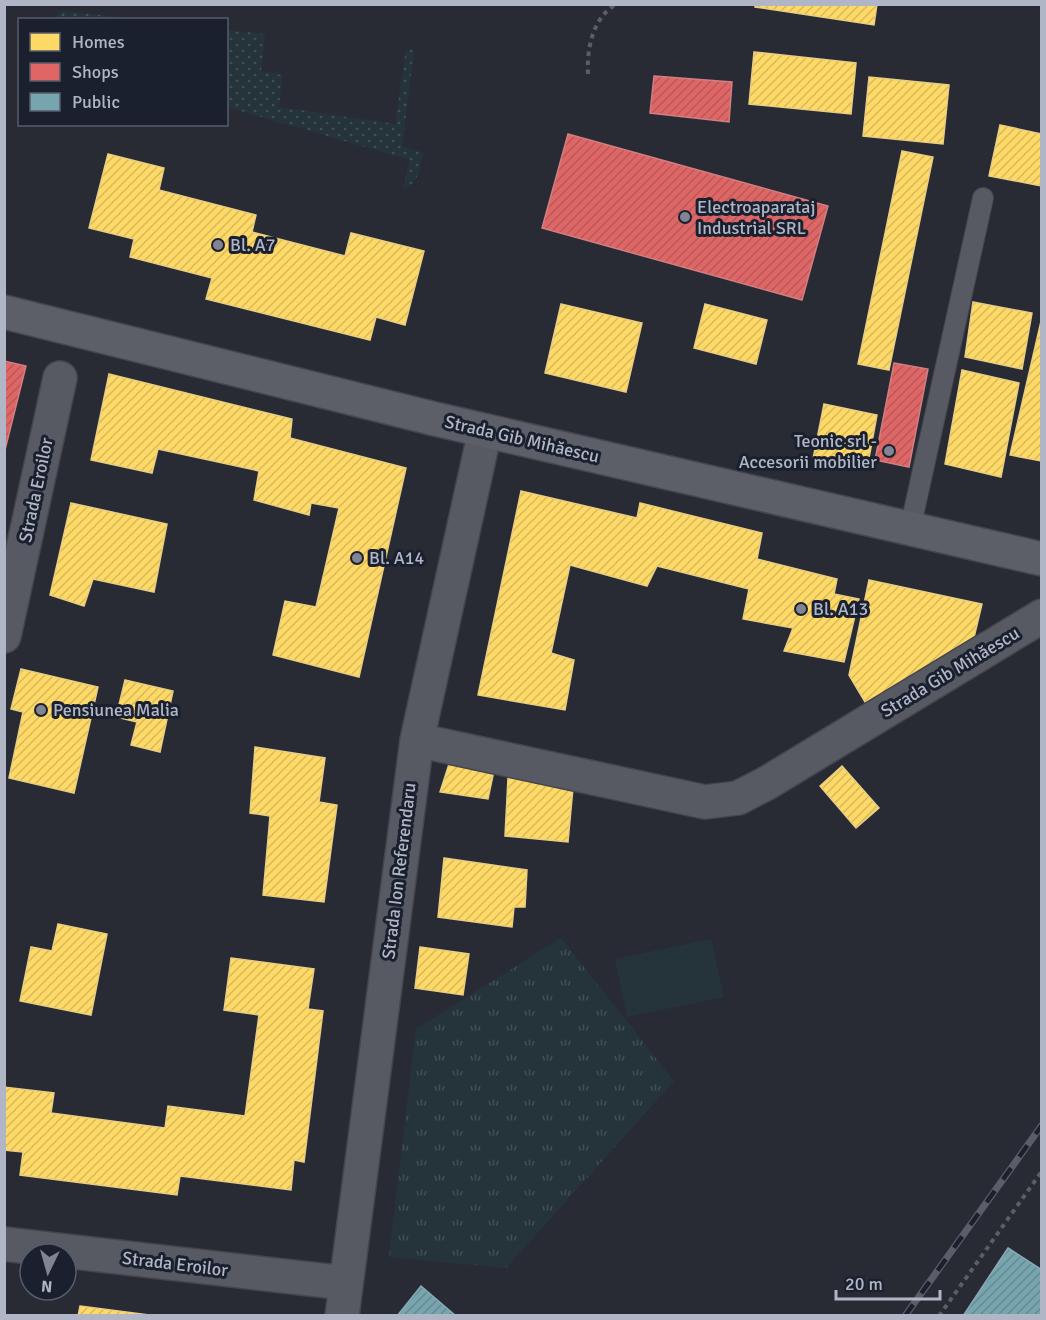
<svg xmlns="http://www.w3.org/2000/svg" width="1046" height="1320" font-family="Signika,sans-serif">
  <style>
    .grass { fill: url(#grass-dots) }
    .park { fill: url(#park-tufts) }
    .pitch { fill: #25343a }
    .homes { fill: url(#homes-hatch); stroke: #e8ce83; stroke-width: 1.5 }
    .shops { fill: url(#shops-hatch); stroke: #d27e83; stroke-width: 1.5 }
    .public { fill: url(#public-hatch); stroke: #88aab6; stroke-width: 1.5 }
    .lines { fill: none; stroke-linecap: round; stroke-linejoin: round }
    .lane-casing { stroke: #44464d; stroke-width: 22 }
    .street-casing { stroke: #44464d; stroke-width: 36 }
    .secondary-casing { stroke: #44464d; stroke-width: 36 }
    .path { stroke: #5b5e66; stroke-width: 4; stroke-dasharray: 4.5 4.5; stroke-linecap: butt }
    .lane { stroke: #575a63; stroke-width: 20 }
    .street { stroke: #575a63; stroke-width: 33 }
    .secondary { stroke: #5c5e68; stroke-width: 33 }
    .rail-casing { stroke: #5b5e66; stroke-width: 7 }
    .rail { stroke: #1b202f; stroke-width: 4.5; stroke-dasharray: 14; stroke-linecap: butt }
    .poi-dot { fill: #818593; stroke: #1b202f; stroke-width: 2 }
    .labels { text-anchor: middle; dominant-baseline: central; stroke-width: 6; stroke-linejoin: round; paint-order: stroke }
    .poi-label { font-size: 18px; fill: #b1b6c6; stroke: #1b202f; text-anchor: start }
    .street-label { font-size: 18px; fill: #b1b6c6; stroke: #1b202f }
  </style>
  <defs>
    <pattern id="grass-dots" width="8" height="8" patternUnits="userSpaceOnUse" patternTransform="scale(1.5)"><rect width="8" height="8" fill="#25343a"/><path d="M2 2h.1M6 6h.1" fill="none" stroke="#424f55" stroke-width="1.8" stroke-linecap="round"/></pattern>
    <pattern id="park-tufts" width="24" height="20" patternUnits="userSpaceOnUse" patternTransform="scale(1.5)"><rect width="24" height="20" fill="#25343a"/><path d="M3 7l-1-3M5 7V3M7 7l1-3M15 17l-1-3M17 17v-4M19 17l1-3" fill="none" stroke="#424f55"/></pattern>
    <pattern id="homes-hatch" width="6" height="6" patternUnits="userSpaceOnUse" patternTransform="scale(1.5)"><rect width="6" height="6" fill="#ffd966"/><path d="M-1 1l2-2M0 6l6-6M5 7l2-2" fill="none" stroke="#d7b95d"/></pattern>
    <pattern id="shops-hatch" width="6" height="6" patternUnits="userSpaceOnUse" patternTransform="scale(1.5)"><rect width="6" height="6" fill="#e06666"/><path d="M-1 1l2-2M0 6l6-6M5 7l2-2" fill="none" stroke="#b55a5b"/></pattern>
    <pattern id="public-hatch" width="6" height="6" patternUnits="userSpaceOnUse" patternTransform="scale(1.5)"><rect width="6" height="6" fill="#76a5af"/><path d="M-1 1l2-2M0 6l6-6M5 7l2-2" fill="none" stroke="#668a92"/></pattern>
  </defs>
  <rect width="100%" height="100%" fill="#282b34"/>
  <path class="grass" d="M63,11L138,19H52Z
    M226,30L265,34L261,71L282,75L279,107L395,124L406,49L414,50L402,146L423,153C420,167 419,185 403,188L410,160L227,107Z"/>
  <path class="park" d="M561,938L674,1081L506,1268L389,1257L416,1029Z"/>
  <path class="pitch" d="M711,939L724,997L627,1017L615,959Z"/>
  <path class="homes" d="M755,4H877L874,25L755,7Z
    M754,52L856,63L851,114L749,104Z
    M869,77L949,85L943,144L863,136Z
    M1000,125L1042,134V186L989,176Z
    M902,151L933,157L889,370L858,364Z
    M108,154L164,168L159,190L256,215L252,232L345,256L351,233L424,251L405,325L376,317L370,340L206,299L212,278L130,257L134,239L89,228Z
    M973,302L1032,313L1022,369L965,357Z
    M561,304L642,323L626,392L545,373Z
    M705,304L767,320L756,364L694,348Z
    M1042,317V461L1010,455Z
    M962,370L1019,383L1001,477L945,464Z
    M109,374L292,419L290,438L406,468L359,677L273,655L285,601L316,607L339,508L311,503L309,515L254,500L259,471L158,449L152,473L91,460Z
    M824,404L877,415L867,469L813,459Z
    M521,491L637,518L640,503L762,533L757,559L837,579L834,594L859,599L844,662L784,651L793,628L743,619L749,589L657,566L647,586L570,565L551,653L574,660L565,710L478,695Z
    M71,503L167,524L154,592L93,579L84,606L50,595Z
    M869,580L982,604L972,646L868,707L849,675Z
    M21,669L98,687L74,793L9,778L23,712L11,709Z
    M125,680L173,691L160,752L131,745L137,722L116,717Z
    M255,747L325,758L319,802L337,805L324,902L263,895L270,816L250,813Z
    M451,758L495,766L488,799L440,792Z
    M842,766L879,808L856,828L820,786Z
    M508,778L573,788L568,842L505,836Z
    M444,858L527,870L525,907H514L512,927L438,917Z
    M58,924L107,934L91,1015L20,1001L31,947L52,951Z
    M420,947L469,954L463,995L415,988Z
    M231,958L314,969L308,1009L323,1011L304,1162L294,1160L291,1190L180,1176L177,1195L20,1175L23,1152L4,1150V1087L54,1093L51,1113L165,1128L168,1106L245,1116L259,1015L224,1010Z
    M80,1306L157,1316H78Z"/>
  <path class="shops" d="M654,76L732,82L729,122L650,113Z
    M568,134L828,206L802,300L542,228Z
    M4,361L26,366L5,450H4Z
    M894,363L928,369L909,467L875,460Z"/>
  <path class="public" d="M1008,1248L1042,1270V1316H963Z
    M421,1286L456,1316H397Z"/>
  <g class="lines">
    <defs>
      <path id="lane" d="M910,529L983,198"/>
      <path id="street" d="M4,636L60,378
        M417,740L705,802L738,798L767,783L1042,616
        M4,1244L345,1283
        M342,1316L417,740L485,431"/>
      <path id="secondary" d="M4,312L435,419L1042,559"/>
    </defs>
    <use href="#lane" class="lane-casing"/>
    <use href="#street" class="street-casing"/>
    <use href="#secondary" class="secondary-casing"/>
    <path class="path" d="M588,74C587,55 590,34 601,18C604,13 610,9 615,4
      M939,1316L1042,1171"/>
    <use href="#lane" class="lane"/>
    <use href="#street" class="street"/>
    <use href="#secondary" class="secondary"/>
    <defs>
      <path id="rail" d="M905,1316L1042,1125"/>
    </defs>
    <use href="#rail" class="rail-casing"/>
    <use href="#rail" class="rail"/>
  </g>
  <g class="poi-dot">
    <circle cx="685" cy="217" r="6"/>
    <circle cx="218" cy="245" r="6"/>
    <circle cx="889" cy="451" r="6"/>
    <circle cx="357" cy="558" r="6"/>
    <circle cx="801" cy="609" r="6"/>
    <circle cx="41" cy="710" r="6"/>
  </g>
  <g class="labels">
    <g class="poi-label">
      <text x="697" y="207">Electroaparataj<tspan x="697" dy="21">Industrial SRL</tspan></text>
      <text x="230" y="245">Bl. A7</text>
      <text x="877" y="441" text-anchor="end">Teonic srl -<tspan x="877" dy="21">Accesorii mobilier</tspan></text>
      <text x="369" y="558">Bl. A14</text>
      <text x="813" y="609">Bl. A13</text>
      <text x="53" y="710">Pensiunea Malia</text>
    </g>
    <g class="street-label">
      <text transform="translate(522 439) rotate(13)">Strada Gib Mihăescu</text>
      <text transform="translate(36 490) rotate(-78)">Strada Eroilor</text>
      <text transform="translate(950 672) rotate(-31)">Strada Gib Mihăescu</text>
      <text transform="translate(399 871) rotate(-83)">Strada Ion Referendaru</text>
      <text transform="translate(175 1264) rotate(7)">Strada Eroilor</text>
    </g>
  </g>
  <rect width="1046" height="1320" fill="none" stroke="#b1b6c6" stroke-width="12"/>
  <rect x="18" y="18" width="210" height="108" fill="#1b202f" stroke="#575c6b" stroke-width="1.5"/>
  <rect x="30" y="33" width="30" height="18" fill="#ffd966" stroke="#575c6b" stroke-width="1.5"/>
  <text x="72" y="48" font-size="18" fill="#b1b6c6">Homes</text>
  <rect x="30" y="63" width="30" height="18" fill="#e06666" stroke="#575c6b" stroke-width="1.5"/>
  <text x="72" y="78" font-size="18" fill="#b1b6c6">Shops</text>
  <rect x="30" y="93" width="30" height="18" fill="#76a5af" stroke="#575c6b" stroke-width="1.5"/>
  <text x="72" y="108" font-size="18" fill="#b1b6c6">Public</text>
  <g transform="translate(48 1272) rotate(185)"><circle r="28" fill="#1b202f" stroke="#575c6b" stroke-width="1.5"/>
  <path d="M0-4.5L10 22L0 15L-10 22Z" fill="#818593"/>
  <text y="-9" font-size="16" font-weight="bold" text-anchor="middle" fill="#b1b6c6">N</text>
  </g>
  <path d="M836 1290v9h104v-9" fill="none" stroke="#b1b6c6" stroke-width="3"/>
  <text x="845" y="1290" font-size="18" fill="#b1b6c6" stroke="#1b202f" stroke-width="4.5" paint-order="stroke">20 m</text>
</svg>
